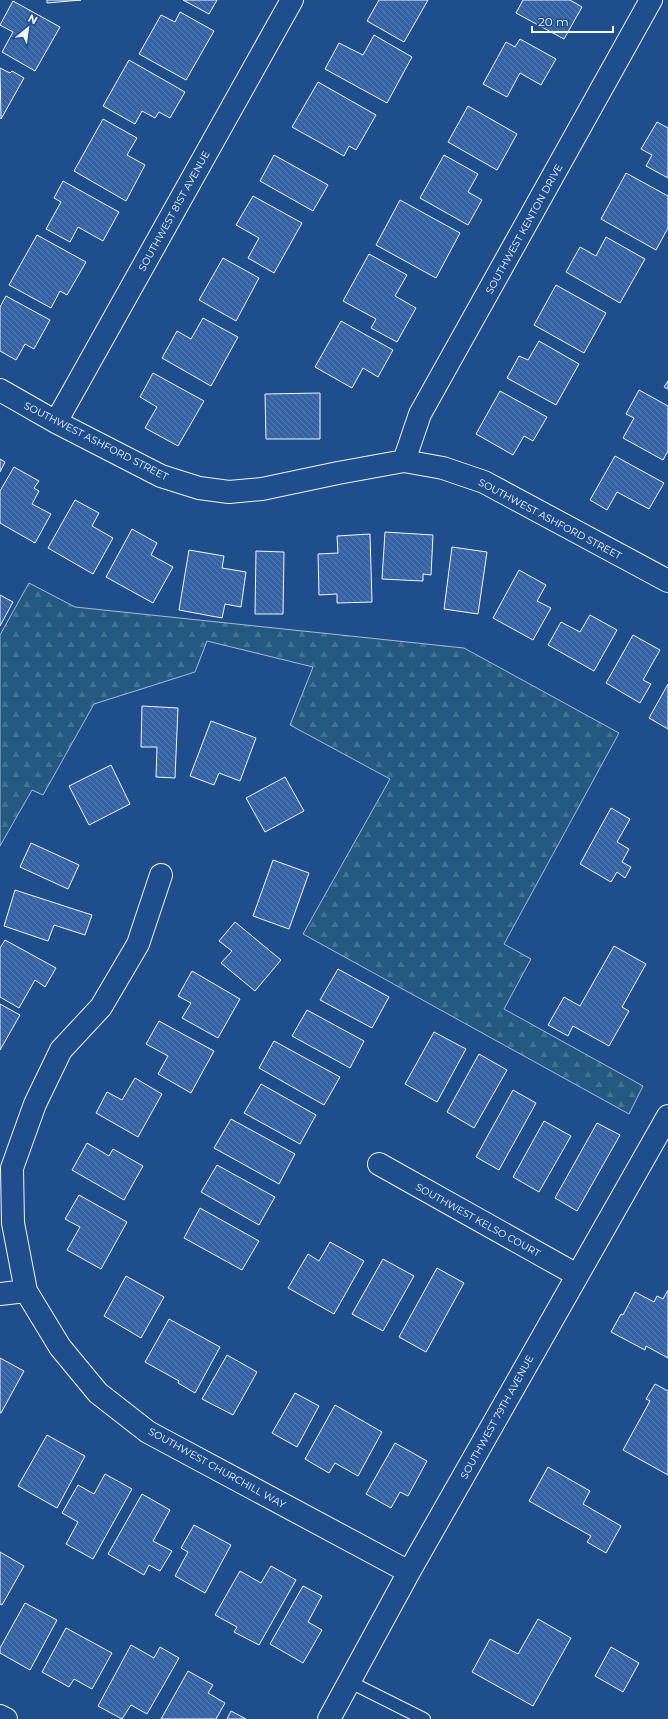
<svg xmlns="http://www.w3.org/2000/svg" width="668" height="1719" font-family="Montserrat,sans-serif">
  <style>
    .forest { fill: url(#forest-firs); stroke: #a8bbd7 }
    .building { fill: url(#building-back-hatch); stroke: #f2f6ff }
    .lines { fill: none; stroke-linecap: round; stroke-linejoin: round }
    .service-casing { stroke: #f2f6ff; stroke-width: 14 }
    .minor-casing { stroke: #f2f6ff; stroke-width: 24 }
    .service { stroke: #1f4e8c; stroke-width: 12 }
    .minor { stroke: #1f4e8c; stroke-width: 22 }
    .labels { text-anchor: middle; dominant-baseline: central; stroke-width: 3; stroke-linejoin: round; paint-order: stroke }
    .street-label { font-size: 10px; fill: #f2f6ff; stroke: #1f4e8c }
  </style>
  <defs>
    <pattern id="forest-firs" width="22" height="20" patternUnits="userSpaceOnUse"><rect width="22" height="20" fill="#245a82"/><path d="M5 1l3.5 6h-7zM16 11l3.5 6h-7z" fill="#447295"/></pattern>
    <pattern id="building-back-hatch" width="6" height="6" patternUnits="userSpaceOnUse"><rect width="6" height="6" fill="#3563a3"/><path d="M-1 5l2 2M0 0l6 6M5-1l2 2" fill="none" stroke="#537ab1"/></pattern>
  </defs>
  <rect width="100%" height="100%" fill="#1f4e8c"/>
  <path class="forest" d="M29,583L75,607L464,648L619,733L504,944L531,959L504,1009L643,1086L629,1114L303,934L390,779L290,725L313,667L207,641L195,672L94,704L43,795L32,790L0,846V635Z"/>
  <path class="building" d="M47,0H81L47,3Z
    M183,0H217L209,14Z
    M379,0H428L404,42L367,21Z
    M523,0H570L582,7L564,39L516,13Z
    M13,1L60,27L35,71L2,52L13,32L0,25Z
    M180,12L214,31L186,80L139,54L161,15L175,22Z
    M374,35L412,57L387,103L325,69L339,43L363,55Z
    M520,39L556,59L541,85L520,73L507,97L483,84L506,42L515,47Z
    M129,60L185,92L170,118L159,112L155,118L142,111L135,124L103,106Z
    M0,68L10,73L12,71L24,78L1,119Z
    M318,82L376,115L356,150L349,146L344,156L292,127Z
    M468,106L517,134L497,170L448,142Z
    M103,119L137,138L127,155L145,165L126,201L74,171Z
    M657,122L668,128V178L646,166L652,155L641,149Z
    M274,155L328,185L313,211L260,181Z
    M444,155L478,174L468,192L482,200L468,225L420,198Z
    M626,173L668,196V228L656,250L601,219Z
    M63,181L119,212L103,241L78,227L70,242L46,229L61,202L54,198Z
    M253,196L302,223L274,273L248,258L259,238L236,225Z
    M400,200L460,233L436,278L376,245Z
    M37,235L86,262L67,295L60,291L51,308L9,285Z
    M606,237L645,259L620,303L566,272L580,247L596,256Z
    M369,254L407,275L395,296L416,308L397,342L371,328L376,319L343,301Z
    M223,258L259,278L236,321L199,300Z
    M556,285L606,313L584,353L534,325Z
    M6,296L50,320L34,349L25,344L16,360L0,351V307Z
    M203,318L238,337L211,386L162,358L177,331L191,339Z
    M341,321L393,350L378,377L363,368L352,388L315,367Z
    M539,341L579,364L556,405L507,378L519,356L528,360Z
    M153,373L204,401L178,446L145,428L157,407L140,397Z
    M668,381V389L664,387Z
    M639,390L668,406V451L663,460L623,438L634,418L626,414Z
    M500,391L547,417L533,441L524,436L513,455L476,434Z
    M320,393V439H266L265,394Z
    M615,456L664,483L649,509L617,492L607,510L590,500Z
    M0,459L5,462L0,472Z
    M14,467L39,481L34,488L39,491L32,504L51,514L35,543L0,523V491Z
    M75,500L99,513L92,526L113,538L93,574L48,548Z
    M132,529L157,543L151,555L173,567L153,603L106,577Z
    M385,532L433,535L431,575L423,574V581L382,579Z
    M370,534L372,602L337,603V594L319,595L318,554L338,553L337,536Z
    M452,547L487,552L478,614L444,609Z
    M189,550L224,556L222,568L246,572L241,607L225,604L222,618L179,610Z
    M256,551L284,552L283,614H255Z
    M519,570L546,585L537,601L551,608L533,640L493,618Z
    M0,595L13,602L0,626Z
    M590,615L617,630L594,671L548,645L561,622L580,632Z
    M633,635L660,650L643,680L651,684L640,703L606,683Z
    M668,684V729L649,718Z
    M142,706L178,708L175,778L156,777L157,747H141Z
    M211,721L256,738L240,781L219,773L214,785L190,776Z
    M111,765L130,804L89,825L69,786Z
    M285,777L304,811L265,832L246,798Z
    M611,808L630,819L617,842L629,849L622,862L631,867L625,878L617,872L611,882L580,864Z
    M31,843L79,865L68,889L20,867Z
    M273,860L309,873L289,929L253,916Z
    M15,890L92,915L85,935L54,925L48,941L4,926Z
    M235,922L281,960L255,991L221,963L232,951L219,941Z
    M5,940L56,968L45,987L35,980L19,1008L0,997V948Z
    M614,946L646,964L622,1007L629,1011L609,1046L573,1026L568,1036L548,1025L564,997L580,1006Z
    M338,969L389,997L372,1028L320,1000Z
    M192,971L240,999L218,1038L182,1018L191,1003L178,996Z
    M0,1004L20,1015L0,1050Z
    M307,1010L364,1041L350,1068L292,1036Z
    M159,1021L214,1051L191,1093L158,1074L168,1056L146,1044Z
    M434,1032L466,1049L437,1102L405,1084Z
    M274,1041L340,1077L324,1105L259,1068Z
    M479,1054L507,1070L474,1128L447,1112Z
    M135,1078L162,1094L138,1137L96,1113L107,1092L122,1100Z
    M261,1084L316,1115L300,1144L244,1113Z
    M513,1090L536,1103L499,1170L476,1157Z
    M231,1119L295,1154L279,1184L214,1148Z
    M544,1121L571,1136L539,1192L513,1177Z
    M597,1123L620,1135L577,1211L555,1198Z
    M87,1143L109,1156L113,1149L143,1166L124,1200L72,1170Z
    M217,1165L275,1197L259,1225L201,1192Z
    M79,1195L127,1222L101,1269L67,1250L80,1227L65,1219Z
    M200,1208L259,1241L242,1270L184,1238Z
    M330,1242L364,1261L334,1314L288,1288L308,1254L319,1261Z
    M383,1259L414,1276L383,1331L352,1314Z
    M437,1268L464,1283L426,1352L399,1337Z
    M126,1276L164,1297L141,1338L104,1316Z
    M668,1290V1358L646,1346L645,1350L611,1332L621,1314L623,1315L635,1292L654,1302L657,1296L663,1299Z
    M169,1319L220,1347L195,1393L178,1383L179,1381L145,1362Z
    M227,1355L257,1372L233,1415L202,1399Z
    M0,1358L24,1371L1,1413H0Z
    M655,1384L668,1391V1475L623,1450L650,1401L646,1399Z
    M295,1393L319,1406L297,1447L272,1433Z
    M335,1405L382,1432L358,1476L335,1463L329,1473L305,1459Z
    M47,1435L85,1456L57,1508L18,1486Z
    M395,1443L427,1461L408,1496L400,1492L391,1508L366,1494Z
    M548,1467L590,1491L583,1504L621,1526L606,1553L587,1542L591,1536L529,1501Z
    M105,1474L132,1489L93,1559L66,1544L78,1522L62,1513L78,1485L94,1494Z
    M142,1494L170,1510L153,1541L172,1551L160,1571L149,1565L144,1575L108,1554Z
    M194,1525L231,1545L205,1593L175,1576L188,1552L181,1548Z
    M0,1552L24,1566L2,1605L0,1604Z
    M271,1566L296,1580L259,1645L234,1632L237,1627L215,1615L240,1571L261,1583Z
    M303,1586L322,1596L308,1622L322,1630L303,1663L270,1644Z
    M25,1603L57,1620L30,1670L0,1653V1648Z
    M538,1619L571,1638L533,1706L472,1672L490,1639L518,1654Z
    M66,1628L112,1653L92,1689L74,1679L69,1687L42,1672Z
    M131,1645L154,1658L160,1647L179,1658L147,1714L131,1705L122,1719L98,1706Z
    M611,1647L639,1663L623,1692L595,1676Z
    M188,1671L213,1685L208,1693L225,1703L216,1719H161Z
    M231,1711L246,1719H227Z"/>
  <g class="lines">
    <defs>
      <path id="service" d="M350,1682L424,1719"/>
      <path id="minor" d="M0,390L56,422L161,476L199,488L229,492L262,489L338,473L404,461L443,468L484,482L668,581
        M56,422L292,0
        M404,461L420,414L651,0
        M161,875L138,944L101,1007L61,1050L35,1104L12,1168L13,1223L26,1291L60,1347L98,1393L148,1432L409,1572
        M379,1164L577,1275
        M0,1294L26,1291
        M0,1716L6,1719
        M329,1719L409,1572L668,1116"/>
    </defs>
    <use href="#service" class="service-casing"/>
    <use href="#minor" class="minor-casing"/>
    <use href="#service" class="service"/>
    <use href="#minor" class="minor"/>
  </g>
  <g class="labels">
    <g class="street-label">
      <text transform="translate(174 211) rotate(-61)">SOUTHWEST 81ST AVENUE</text>
      <text transform="translate(524 229) rotate(-61)">SOUTHWEST KENTON DRIVE</text>
      <text transform="translate(96 441) rotate(27)">SOUTHWEST ASHFORD STREET</text>
      <text transform="translate(550 519) rotate(28)">SOUTHWEST ASHFORD STREET</text>
      <text transform="translate(478 1220) rotate(29)">SOUTHWEST KELSO COURT</text>
      <text transform="translate(497 1417) rotate(-61)">SOUTHWEST 79TH AVENUE</text>
      <text transform="translate(217 1468) rotate(29)">SOUTHWEST CHURCHILL WAY</text>
    </g>
  </g>
  <g transform="translate(28 28) rotate(29)" stroke="#1f4e8c" stroke-width="3" paint-order="stroke">
  <path d="M0-3L7 15L0 10L-7 15Z" fill="#f2f6ff"/>
  <text y="-6" font-size="11" font-weight="bold" text-anchor="middle" fill="#f2f6ff">N</text>
  </g>
  <path d="M532 26v6h81v-6" fill="none" stroke="#f2f6ff" stroke-width="2"/>
  <text x="538" y="26" font-size="12" fill="#f2f6ff" stroke="#1f4e8c" stroke-width="3" paint-order="stroke">20 m</text>
</svg>
